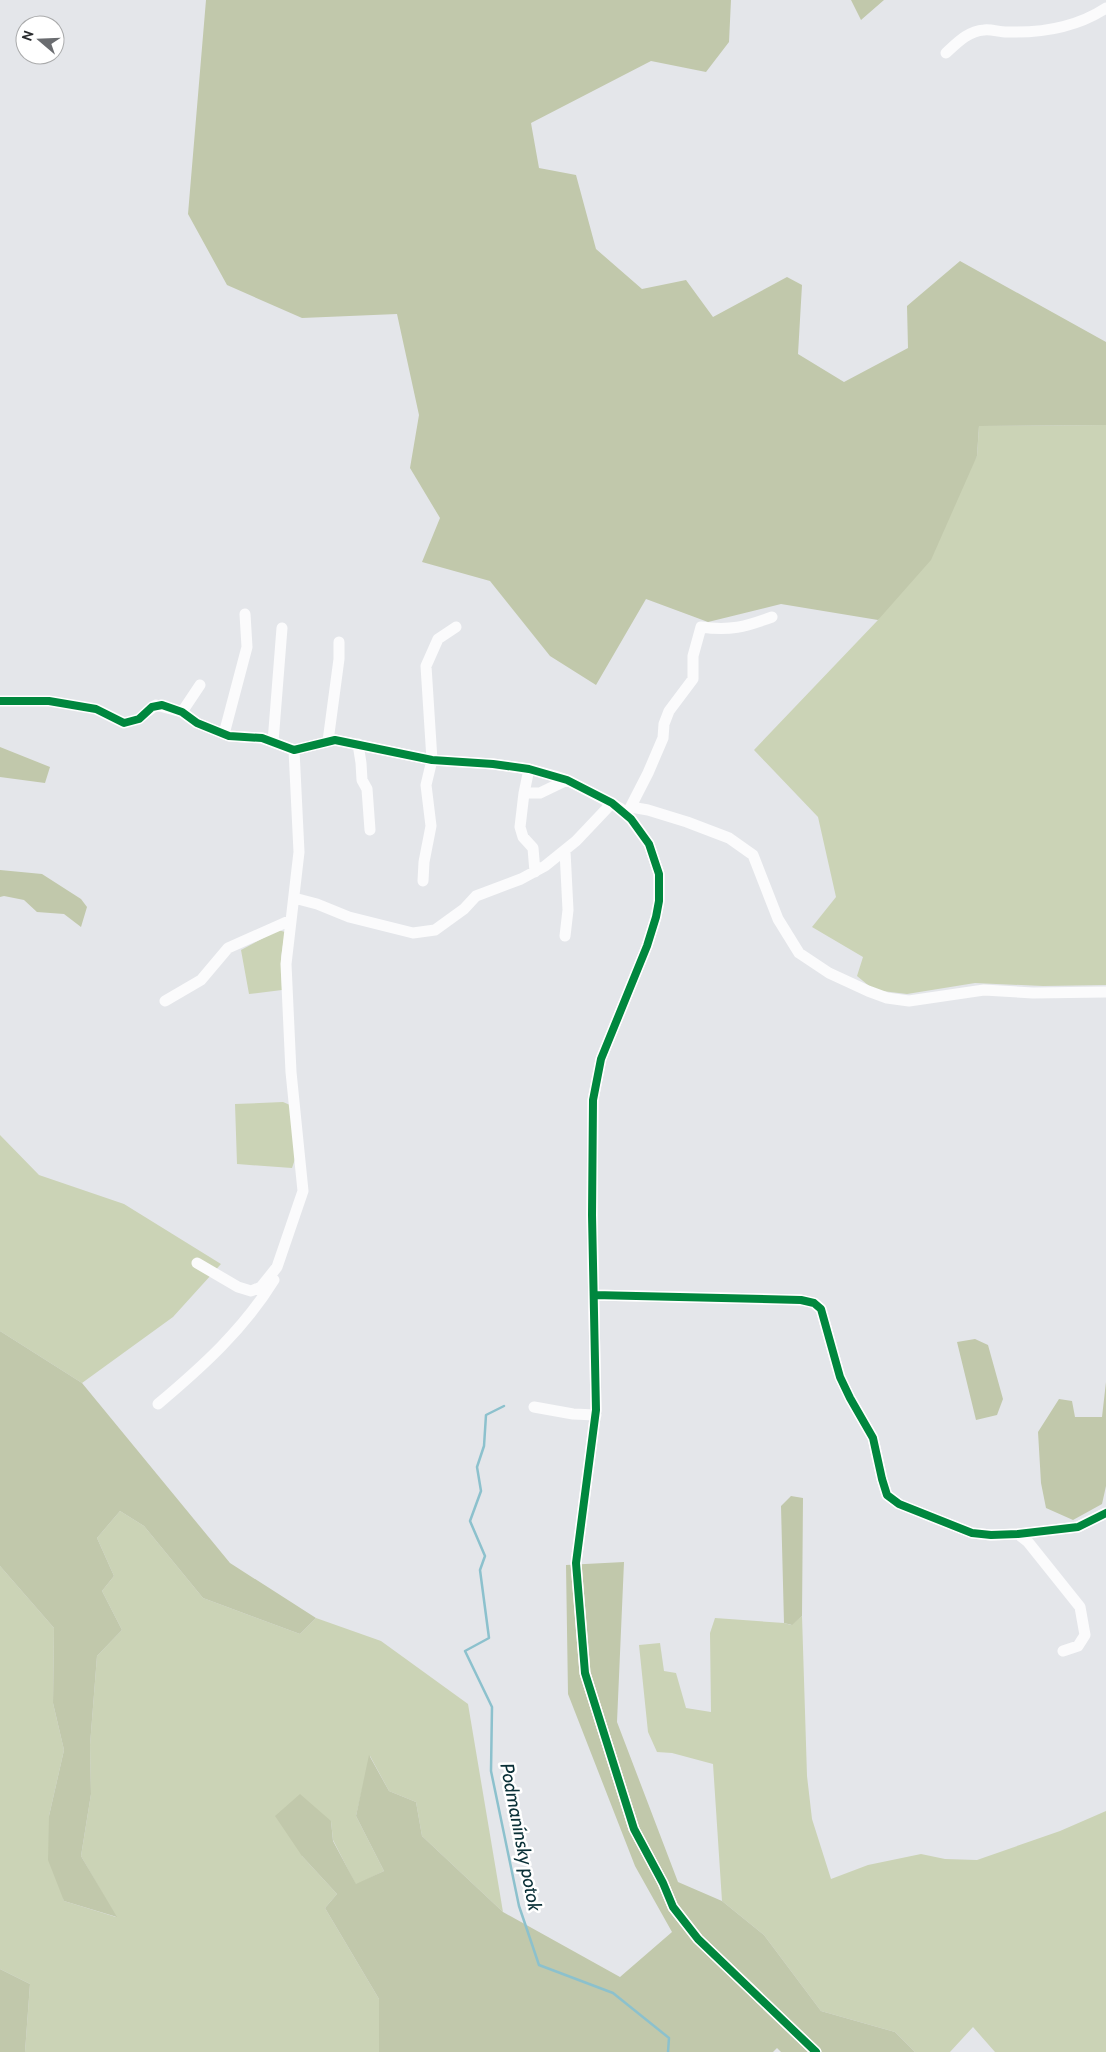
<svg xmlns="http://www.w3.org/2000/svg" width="1106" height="2052" font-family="Cabin,sans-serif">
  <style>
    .green { fill: #cbd3b6 }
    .forest { fill: #c1c8ab }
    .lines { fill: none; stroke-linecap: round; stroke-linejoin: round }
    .stream { stroke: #8cc1cd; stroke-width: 2.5 }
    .minor { stroke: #fbfbfc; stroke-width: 11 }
    .cycleway-casing { stroke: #fff; stroke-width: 11 }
    .cycleway { stroke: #00873e; stroke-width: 8 }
    .labels { text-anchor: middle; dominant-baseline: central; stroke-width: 5; stroke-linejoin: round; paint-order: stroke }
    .water-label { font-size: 19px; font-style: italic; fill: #0a3037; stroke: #fff }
  </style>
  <rect width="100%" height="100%" fill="#e4e6ea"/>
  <path class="green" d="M1106,425V985L1043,986L975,983L907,994L874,990L857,976L863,957L812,927L836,897L818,817L754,750L878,620L977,456L979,426Z
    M278,930L285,932L281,957L282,990L249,994L241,950Z
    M283,1102L290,1105L295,1159L292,1168L237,1164L235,1104Z
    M0,1135L39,1175L124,1204L221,1264L173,1317L82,1383L0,1331Z
    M120,1511L144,1526L203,1598L300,1634L316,1618L381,1641L468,1704L503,1912L422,1836L416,1802L389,1791L370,1756L356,1816L384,1871L356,1885L333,1840L331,1821L302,1856L337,1894L325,1908L379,1999V2052H25L30,1984L0,1969V1566L54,1628L53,1703L64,1750L49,1816L64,1901L116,1917L81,1856L91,1794L90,1745L97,1656L122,1630L102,1591L114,1576L97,1538Z
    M802,1616L807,1776L812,1819L831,1879L868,1865L921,1854L945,1859L977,1860L1060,1831L1106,1811V2052H995L973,2027L950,2052H915L895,2032L821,2011L764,1935L722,1901L713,1764L672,1753L657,1752L648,1732L639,1645L660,1643L664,1671L676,1673L686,1708L711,1712L710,1633L715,1618L784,1623L791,1625Z"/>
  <path class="forest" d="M206,0H731L729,42L706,72L651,61L531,123L539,168L576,175L596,249L642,289L686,280L713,317L787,277L802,285L798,354L844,382L908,348L907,306L960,261L1106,342V425L979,426L977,456L931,560L878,620L781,604L708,622L646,599L596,685L550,656L490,581L422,562L440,518L410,468L419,415L397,314L302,318L227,285L188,214Z
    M851,0H884L861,20Z
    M0,747L50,767L45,783L0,777Z
    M0,870L42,874L81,899L87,907L81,927L64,914L37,912L24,900L4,896L0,897Z
    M0,1331L82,1383L230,1563L316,1618L300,1634L203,1598L144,1526L120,1511L97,1538L114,1576L102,1591L122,1630L97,1656L90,1745L91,1794L81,1856L117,1917L64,1901L48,1860L49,1816L64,1750L53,1703L54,1628L0,1566Z
    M975,1339L988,1345L1003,1399L997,1415L976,1420L957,1342Z
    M1106,1382V1486L1102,1504L1073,1520L1046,1508L1041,1483L1038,1432L1059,1399L1072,1401L1075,1417H1102Z
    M791,1496L803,1498L802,1616L792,1625L784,1623L781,1506Z
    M624,1562L617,1722L678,1882L722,1901L764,1935L821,2011L895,2032L915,2052H781L777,2048L773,2052H379V1999L325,1908L337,1894L302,1856L275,1816L300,1794L331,1821L333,1841L356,1884L384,1871L356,1816L369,1755L389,1791L416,1802L422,1836L503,1912L620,1977L672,1932L635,1866L568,1694L566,1565Z
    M0,1969L30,1984L25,2052H0Z"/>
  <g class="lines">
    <path class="stream" d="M504,1406L486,1415L484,1446L477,1467L481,1491L470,1521L485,1556L480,1570L489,1638L465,1651L492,1707L491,1771L519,1906L539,1965L613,1993L669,2038L668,2052"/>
    <path class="minor" d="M946,53C957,43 968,31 984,30C991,29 999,32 1007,32C1040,33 1077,27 1106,8
      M148,711L156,705L182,712L197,723L229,736L262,738L294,750L335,740L432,760L493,764L529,769L555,776L567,780L620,808L631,819L649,844L659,874V901L656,917L647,946L601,1059L593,1100L592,1215L596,1410L576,1563L585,1673L634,1829L663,1883L673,1907L698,1939L816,2052
      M182,712L200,685
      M224,734L247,647L245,614
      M328,741L339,659V642
      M273,742L282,628
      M358,744L361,763L362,780L367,789L370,830
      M529,769L524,793H540L567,780
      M524,793L520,827L523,837L533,848L535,872
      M631,807L648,810L687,822L729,838L753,855L778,919L799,953L829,973L868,991L887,998L909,1001L984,990L1033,993L1106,992
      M628,812L648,773L663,738L664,724L669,711L693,679V656L701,627C730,631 745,627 772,617
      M423,881L424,862L431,826L426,785L432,760L426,666L438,639L456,627
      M294,898L317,904L349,917L413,933L435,930L464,909L476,896L521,879L545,866L576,841L612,803
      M565,936L568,910L565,851
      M165,1001L201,980L228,948L291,920
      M197,1263L238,1287L251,1291L261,1287L277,1267L303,1191L291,1072L286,964L299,852L294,750
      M594,1295L801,1300L814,1303L821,1309L840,1377L850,1398L873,1438L882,1479L887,1495L899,1504L972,1533L991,1535L1018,1534L1078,1527L1106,1513
      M158,1404C202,1367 244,1329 274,1280
      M534,1407L573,1414L596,1415
      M1018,1534L1028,1542L1080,1607L1085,1635L1078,1646L1063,1651"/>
    <defs>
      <path id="cycleway" d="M0,701H49L96,709L124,723L139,719L152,707L162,705L182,712L197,723L229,736L262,738L294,750L335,740L432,760L493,764L529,769L567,780L612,803L631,819L649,844L659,874V901L656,917L647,946L601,1059L593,1100L592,1215L596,1410L576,1563L585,1673L634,1829L663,1883L673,1907L698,1939L816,2052
        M594,1295L801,1300L814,1303L821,1309L840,1377L850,1398L873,1438L882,1479L887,1495L899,1504L972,1533L991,1535L1018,1534L1078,1527L1106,1513"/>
    </defs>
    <use href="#cycleway" class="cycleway-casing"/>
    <use href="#cycleway" class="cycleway"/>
  </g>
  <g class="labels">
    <g class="water-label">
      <text transform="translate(521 1837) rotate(79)">Podmanínsky potok</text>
    </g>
  </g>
  <g transform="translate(40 40) rotate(289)"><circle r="24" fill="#ffffff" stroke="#a9aaab"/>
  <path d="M0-4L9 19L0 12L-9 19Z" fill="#6a6c70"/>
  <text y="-8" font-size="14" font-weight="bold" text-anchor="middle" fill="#292b2e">N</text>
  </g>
</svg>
